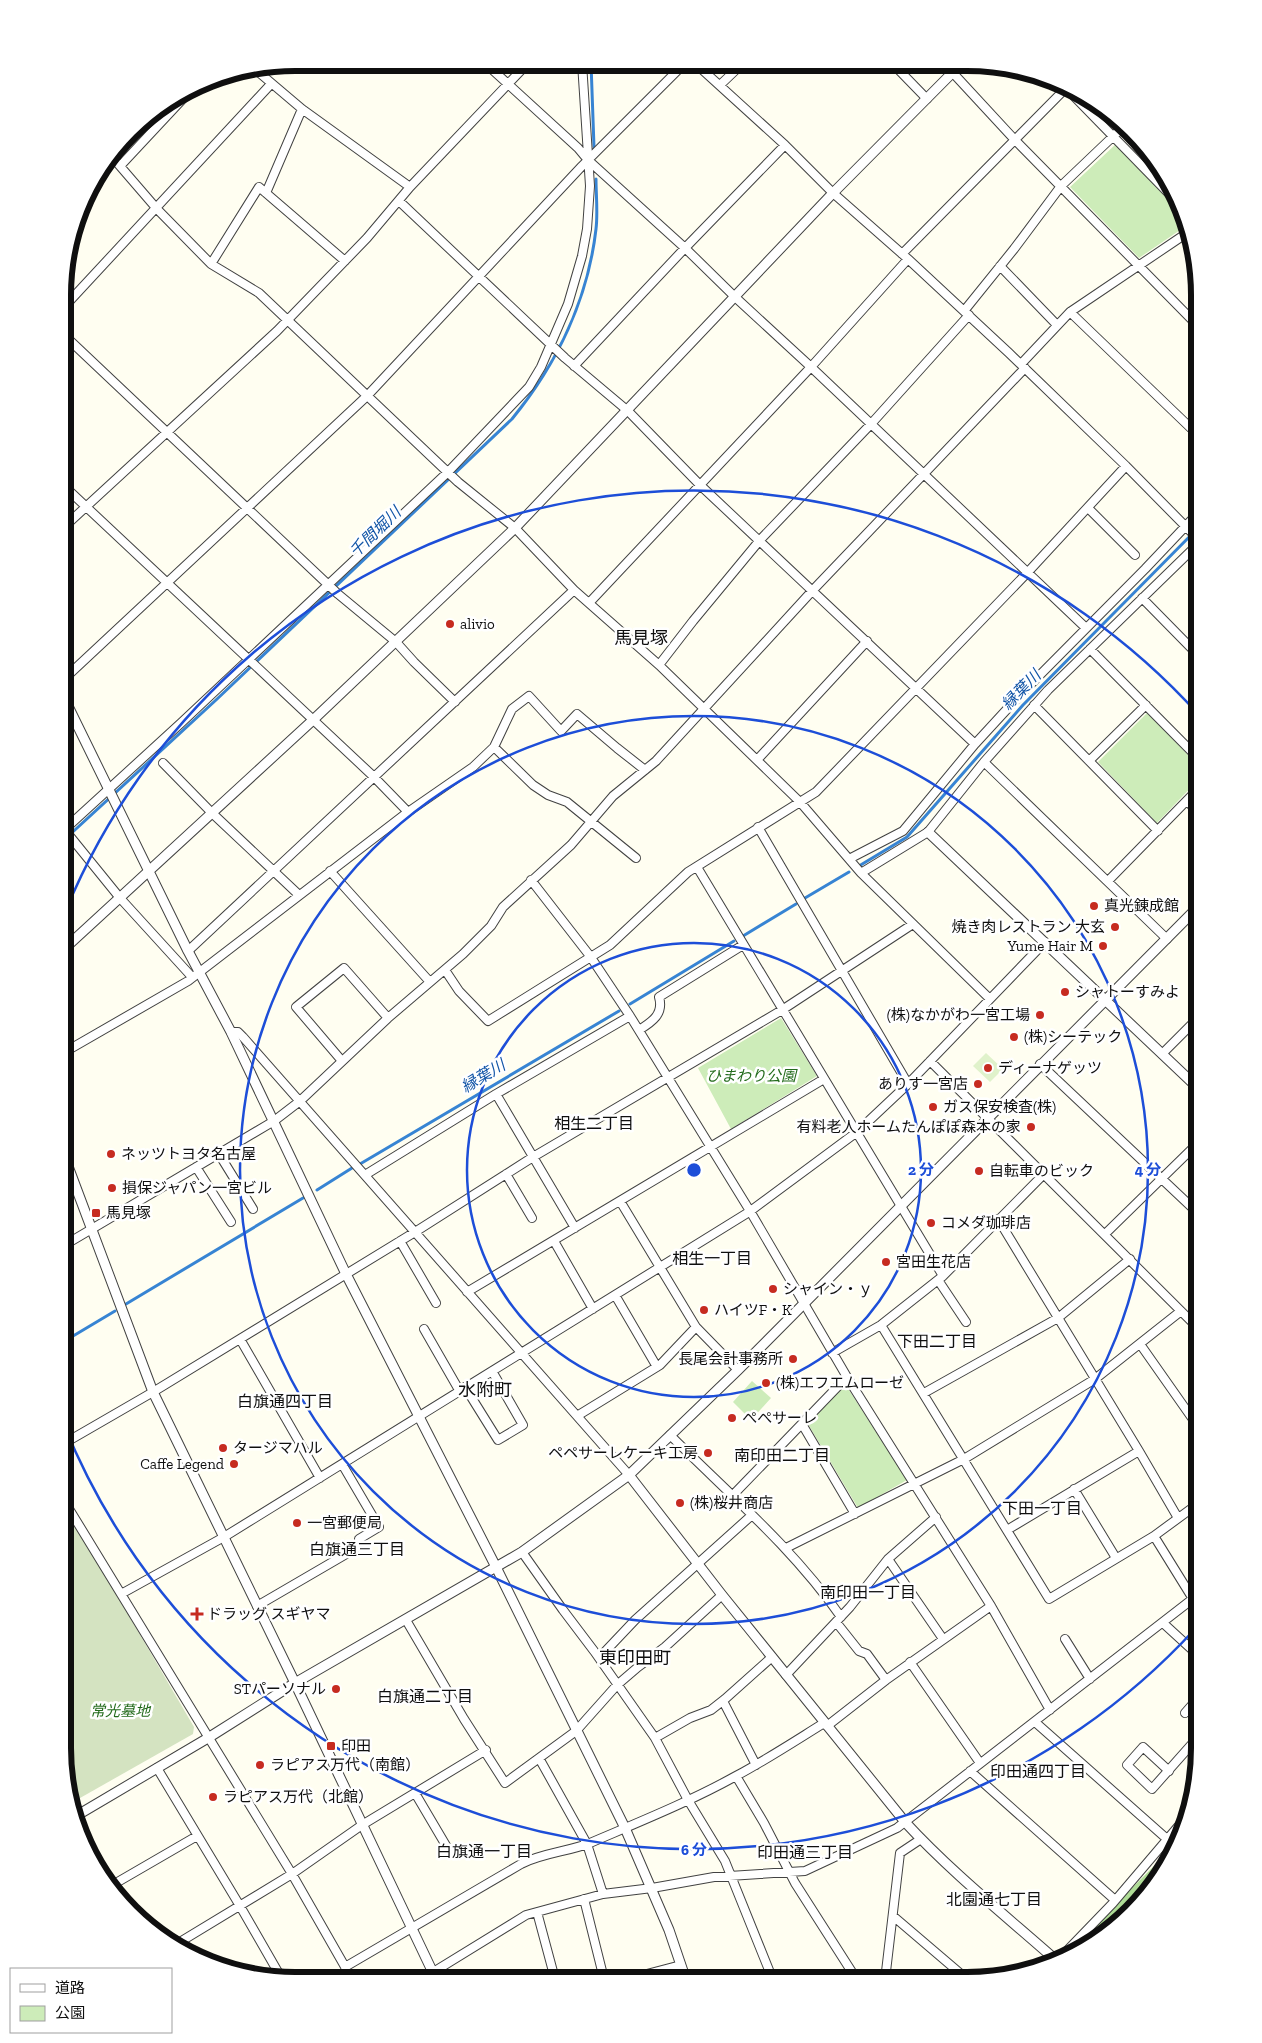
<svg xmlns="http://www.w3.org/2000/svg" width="1262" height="2043" font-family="'Zilla Slab','Noto Sans JP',serif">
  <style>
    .green { fill: #cdecb9 }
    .forest { fill: #afdd97 }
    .cemetery { fill: #d4e3c1 }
    .pitch { fill: #e0f2cb }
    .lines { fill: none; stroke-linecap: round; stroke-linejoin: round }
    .stream { stroke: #3784d3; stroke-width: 3 }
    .minor-casing { stroke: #424242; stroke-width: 10 }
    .tertiary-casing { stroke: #424242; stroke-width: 11 }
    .minor { stroke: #fff; stroke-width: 8 }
    .tertiary { stroke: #fff; stroke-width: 9 }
    .ring { fill: none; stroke: #1d4ed8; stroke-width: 2.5 }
    .poi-dot { fill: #c62b20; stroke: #fff; stroke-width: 2 }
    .labels { text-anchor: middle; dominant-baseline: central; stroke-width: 5; stroke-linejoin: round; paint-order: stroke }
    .poi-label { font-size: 15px; fill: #0f0f0f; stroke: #fff; text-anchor: start }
    .park-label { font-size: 15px; font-style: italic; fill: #236b1c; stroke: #fff }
    .water-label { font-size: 16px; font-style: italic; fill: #1255a7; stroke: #fff }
    .neighbourhood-label { font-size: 16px; fill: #0f0f0f; stroke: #fff }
    .quarter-label { font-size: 18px; fill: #0f0f0f; stroke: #fff }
    .rim { fill: none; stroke: #0f0f0f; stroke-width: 6 }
    .centre { fill: #1d4ed8; stroke: #fff; stroke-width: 2.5 }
    .ring-label { font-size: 15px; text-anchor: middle; font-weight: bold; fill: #1d4ed8; stroke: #fff; stroke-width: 5; stroke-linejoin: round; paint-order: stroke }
  </style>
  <rect width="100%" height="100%" fill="#fffef1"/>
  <path class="green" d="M1116,144L1184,216L1186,226L1139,258L1070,187Z
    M1147,713L1199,766V779L1157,823L1098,762Z
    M781,1018L817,1076L731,1129L698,1068Z
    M752,1381L771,1398L751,1420L733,1402Z
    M843,1387H847L907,1480L858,1508L808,1424Z"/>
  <path class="forest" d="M1182,1834L1168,1861L1160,1860L1163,1869L1152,1888L1147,1891L1108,1933L1068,1954V1952L1160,1860Z"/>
  <path class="cemetery" d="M63,1503L194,1727L193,1734L73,1802L63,1748Z"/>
  <path class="pitch" d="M986,1053L1003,1069L990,1082L973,1066Z"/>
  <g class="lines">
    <path class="stream" d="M591,63L594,147
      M64,840L216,700L512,419C557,364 588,299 596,229C598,213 596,195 596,179
      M859,866L907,837L1023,705L1199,527
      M805,898L849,872
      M743,936L796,904
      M630,1004L734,941
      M360,1164L619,1011
      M317,1190L352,1168
      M126,1304L303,1198
      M63,1342L115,1311"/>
    <defs>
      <path id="minor" d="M485,63L578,148L588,160L685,248L735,297L811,367L1086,628
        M696,64L785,145L833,193L908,259L1009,353L1126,466L1199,540
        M893,64L927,99
        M256,70L302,109L410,187
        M953,73L1015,140L1199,327
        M1061,83L1182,207
        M720,85L742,64
        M113,158L157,209L211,264L259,187L345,261
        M121,165L192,89
        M266,193L302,109
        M399,201L565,358L628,411L700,485L975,744
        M902,254L1067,87
        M211,264L259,293L458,482L515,528L574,590L659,665L800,802L861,873L990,999
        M1000,266L1057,325
        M64,307L271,84
        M964,311L1014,249L1061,186L1124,126
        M1070,312L1199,436
        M64,335L338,594L396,642L414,662L455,702
        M1021,364L1070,312L1187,233
        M574,366L685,248L785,145
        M1088,508L1135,555
        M64,527L277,331L367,238L410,187L528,63
        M1142,598L1199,656
        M589,603L811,367L908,259
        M1090,649L1199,759
        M659,665L693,621L760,540L871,424L969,315
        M64,679L367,396L582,166L684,64
        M1034,705L1158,831
        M494,747L533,785L548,795L567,802L636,858
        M757,760L867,641
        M1089,761L1146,705
        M984,762L1167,939
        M163,763L212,813L299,895
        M1187,801L1199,813
        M408,812L473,767L494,747L512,709L529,696L561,731L577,714L617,748L645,770
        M758,827L908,1084
        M64,829L120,898L192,977
        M64,830L181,723L448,472L529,387L541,367L568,304L582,256L587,229L590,186L582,63
        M849,859L903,831L975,744L1021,694L1145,569L1199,512
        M697,867L943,1276
        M330,871L430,982
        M861,873L928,832L984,762L1048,690L1199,543
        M531,880L590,956L630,1016
        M1108,881L1199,788
        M188,951L574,590
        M445,970L459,991L488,1021L610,945L688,872L816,792L1028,572L1126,466
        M639,1030C652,1022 664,1014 659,997L743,945
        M231,1032H238L243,1037L629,1475
        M63,1053L188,981L408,812L373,776L64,486
        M1162,1054L1199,1017
        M342,1061L296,1007L344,968L388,1018
        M930,1061L1199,1329
        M1040,1064L1199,1214
        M496,1094L575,1228
        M219,1154L253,1209
        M196,1167L231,1222
        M506,1174L532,1218
        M365,1175L496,1094L630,1016L750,1211L847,1377L991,1606L1050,1710
        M620,1201L696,1327L738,1370
        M998,1219L1139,1451L1178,1518
        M1105,1234L1199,1142
        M400,1241L436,1303
        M554,1241L593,1309
        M63,1246L274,1121L300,1101L388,1018L463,954L491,926L503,907L571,845L613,796L656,761L813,590L1025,368
        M938,1280L966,1322
        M467,1292L824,1079
        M615,1295L657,1367
        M881,1325L1049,1599L1154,1536L1199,1503
        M424,1329L459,1390
        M240,1339L320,1478
        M1140,1344L1199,1428
        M832,1353L881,1325L943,1276L1044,1174
        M465,1387L498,1440L523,1425L492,1371
        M924,1393L1058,1318L1130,1259
        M577,1416L660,1365L696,1327
        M802,1424L855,1514
        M670,1435C729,1494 793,1548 841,1617
        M63,1444L153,1392L415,1232L533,1157L782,1010L913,924
        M1074,1489L1116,1558
        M732,1496L847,1377
        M63,1499L292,1874L352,1979
        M1007,1530L1139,1451
        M1154,1536L1193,1599
        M786,1548L964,1459L1095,1379L1181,1311
        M522,1552L563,1610L594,1651L655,1738L688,1800L725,1861L773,1980
        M888,1559L943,1639
        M121,1594L224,1537L749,1212L857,1132L908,1084L1045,942
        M257,1606L360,1546L359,1539L379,1527L342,1464
        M406,1620L464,1719L505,1783L576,1731L617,1685L638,1667L665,1647L722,1595
        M836,1622L859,1651L867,1654L886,1680
        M1163,1623L1199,1656
        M1065,1639L1090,1679
        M599,1658L635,1620L752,1515
        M910,1662L980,1763
        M786,1675L850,1607L888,1559L936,1517
        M723,1701L756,1765
        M1185,1713L1199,1697
        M1035,1722L1167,1839
        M827,1726L886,1680L991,1606
        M655,1738L690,1718L711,1710L725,1699L772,1657
        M539,1758L587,1844L603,1894
        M157,1768L240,1906L282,1979
        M970,1771L1115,1900
        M1169,1771L1143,1747L1127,1765L1152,1789L1199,1736
        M736,1776L764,1823L795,1883L857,1980
        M415,1793L451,1854
        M109,1887L197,1836
        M584,1899L604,1979
        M537,1912L555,1979
        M893,1916L968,1980
        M175,1945L292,1874L362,1825L486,1750
        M1057,1961L1113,1903L1187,1816
        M345,1967L521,1864C542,1853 567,1852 590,1843C639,1822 689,1802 736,1776C766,1760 795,1741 824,1723
        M422,1979L526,1915L603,1894L652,1888L714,1877L805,1871L897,1828L1199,1594
        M624,1980L681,1965
        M885,1980L900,1853L921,1839"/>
      <path id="tertiary" d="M64,698L188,951L231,1032L346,1274L496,1567L625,1828L669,1930L686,1980
        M928,832L1199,1089
        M64,949L313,720L515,528L833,193L961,64
        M63,1153L153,1392L295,1683L436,1979
        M629,1475L722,1595L905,1822C951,1872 1006,1916 1058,1962
        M76,1816L208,1738L295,1683L522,1552L629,1475L738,1370L1199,906"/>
    </defs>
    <use href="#minor" class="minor-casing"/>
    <use href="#tertiary" class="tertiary-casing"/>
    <use href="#minor" class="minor"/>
    <use href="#tertiary" class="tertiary"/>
  </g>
  <g class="ring">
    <circle cx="694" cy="1170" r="227"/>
    <circle cx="694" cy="1170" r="454"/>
    <path d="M1195 1629A680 680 0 0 1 64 1425M66 910A680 680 0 0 1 1199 715"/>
  </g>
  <g class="poi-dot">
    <circle cx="450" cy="624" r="5"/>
    <circle cx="1094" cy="906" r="5"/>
    <circle cx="1115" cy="927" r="5"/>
    <circle cx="1103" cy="946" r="5"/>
    <circle cx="1065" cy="992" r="5"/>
    <circle cx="1040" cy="1015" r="5"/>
    <circle cx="1014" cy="1037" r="5"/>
    <circle cx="988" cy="1068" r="5"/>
    <circle cx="978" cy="1084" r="5"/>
    <circle cx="933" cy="1107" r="5"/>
    <circle cx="1031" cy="1127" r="5"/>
    <circle cx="111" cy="1154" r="5"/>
    <circle cx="979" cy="1171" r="5"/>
    <circle cx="112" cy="1188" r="5"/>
    <rect x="91" y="1208" width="10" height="10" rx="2.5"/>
    <circle cx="931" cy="1223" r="5"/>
    <circle cx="886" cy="1262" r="5"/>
    <circle cx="773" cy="1289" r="5"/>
    <circle cx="704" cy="1310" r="5"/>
    <circle cx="793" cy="1359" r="5"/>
    <circle cx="766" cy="1383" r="5"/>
    <circle cx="732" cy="1418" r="5"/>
    <circle cx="223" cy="1448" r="5"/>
    <circle cx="708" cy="1453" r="5"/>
    <circle cx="234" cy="1464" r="5"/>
    <circle cx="680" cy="1503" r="5"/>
    <circle cx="297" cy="1523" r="5"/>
    <path d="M194.5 1606.5h5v5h5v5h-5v5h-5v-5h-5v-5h5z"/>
    <circle cx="336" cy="1689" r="5"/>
    <rect x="326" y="1741" width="10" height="10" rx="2.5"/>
    <circle cx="260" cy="1765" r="5"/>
    <circle cx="213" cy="1797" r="5"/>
  </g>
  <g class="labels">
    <g class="poi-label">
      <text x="460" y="624">alivio</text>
      <text x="1104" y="906">真光錬成館</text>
      <text x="1105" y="927" text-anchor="end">焼き肉レストラン 大玄</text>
      <text x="1093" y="946" text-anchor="end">Yume Hair M</text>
      <text x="1075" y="992">シャトーすみよ</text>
      <text x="1030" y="1015" text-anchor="end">(株)なかがわ一宮工場</text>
      <text x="1024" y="1037">(株)シーテック</text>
      <text x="998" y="1068">ディーナゲッツ</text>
      <text x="968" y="1084" text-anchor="end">ありす一宮店</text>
      <text x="943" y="1107">ガス保安検査(株)</text>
      <text x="1021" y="1127" text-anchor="end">有料老人ホームたんぽぽ森本の家</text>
      <text x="121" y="1154">ネッツトヨタ名古屋</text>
      <text x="989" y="1171">自転車のビック</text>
      <text x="122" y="1188">損保ジャパン一宮ビル</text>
      <text x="106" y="1213">馬見塚</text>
      <text x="941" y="1223">コメダ珈琲店</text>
      <text x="896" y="1262">宮田生花店</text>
      <text x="783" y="1289">シャイン・ｙ</text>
      <text x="714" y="1310">ハイツF・K</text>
      <text x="783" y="1359" text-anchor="end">長尾会計事務所</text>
      <text x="776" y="1383">(株)エフエムローゼ</text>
      <text x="742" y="1418">ぺぺサーレ</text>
      <text x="233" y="1448">タージマハル</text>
      <text x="698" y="1453" text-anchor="end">ペペサーレケーキ工房</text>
      <text x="224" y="1464" text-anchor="end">Caffe Legend</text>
      <text x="690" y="1503">(株)桜井商店</text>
      <text x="307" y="1523">一宮郵便局</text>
      <text x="207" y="1614">ドラッグ スギヤマ</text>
      <text x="326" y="1689" text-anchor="end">STパーソナル</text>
      <text x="341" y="1746">印田</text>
      <text x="270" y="1765">ラピアス万代（南館）</text>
      <text x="223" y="1797">ラピアス万代（北館）</text>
    </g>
    <g class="park-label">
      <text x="751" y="1076">ひまわり公園</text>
      <text x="120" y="1711">常光墓地</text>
    </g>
    <g class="water-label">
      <text transform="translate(375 532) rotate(-44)">千間堀川</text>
      <text transform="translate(1021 690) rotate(-46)">縁葉川</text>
      <text transform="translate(483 1076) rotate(-31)">縁葉川</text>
    </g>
    <g class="neighbourhood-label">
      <text x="594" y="1123">相生二丁目</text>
      <text x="712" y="1258">相生一丁目</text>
      <text x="937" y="1341">下田二丁目</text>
      <text x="285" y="1401">白旗通四丁目</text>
      <text x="782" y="1455">南印田二丁目</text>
      <text x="1042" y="1508">下田一丁目</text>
      <text x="357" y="1549">白旗通三丁目</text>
      <text x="868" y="1592">南印田一丁目</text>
      <text x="425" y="1696">白旗通二丁目</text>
      <text x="1038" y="1771">印田通四丁目</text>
      <text x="484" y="1851">白旗通一丁目</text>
      <text x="805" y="1852">印田通三丁目</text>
      <text x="994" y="1899">北園通七丁目</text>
    </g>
    <g class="quarter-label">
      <text x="641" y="638">馬見塚</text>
      <text x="485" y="1390">水附町</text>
      <text x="635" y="1658">東印田町</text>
    </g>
  </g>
  <path d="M0 0H1262V2043H0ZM295 71H967A224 224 0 0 1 1191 295V1748A224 224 0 0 1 967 1972H295A224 224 0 0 1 71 1748V295A224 224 0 0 1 295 71Z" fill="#fff" fill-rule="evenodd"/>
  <path class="rim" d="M295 71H967A224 224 0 0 1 1191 295V1748A224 224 0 0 1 967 1972H295A224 224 0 0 1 71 1748V295A224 224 0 0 1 295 71Z"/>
  <circle cx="694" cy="1170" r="8" class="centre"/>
  <g class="ring-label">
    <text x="921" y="1175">2 分</text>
    <text x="1148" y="1175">4 分</text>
    <text x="694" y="1855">6 分</text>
  </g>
  <rect x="10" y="1968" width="162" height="65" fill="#ffffff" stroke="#9f9f9f"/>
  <rect x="20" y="1984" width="25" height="8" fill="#ffffff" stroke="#9f9f9f"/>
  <text x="55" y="1993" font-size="15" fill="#0f0f0f">道路</text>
  <rect x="20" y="2006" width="25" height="15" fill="#cdecb9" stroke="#9f9f9f"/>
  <text x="55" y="2018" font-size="15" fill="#0f0f0f">公園</text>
</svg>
